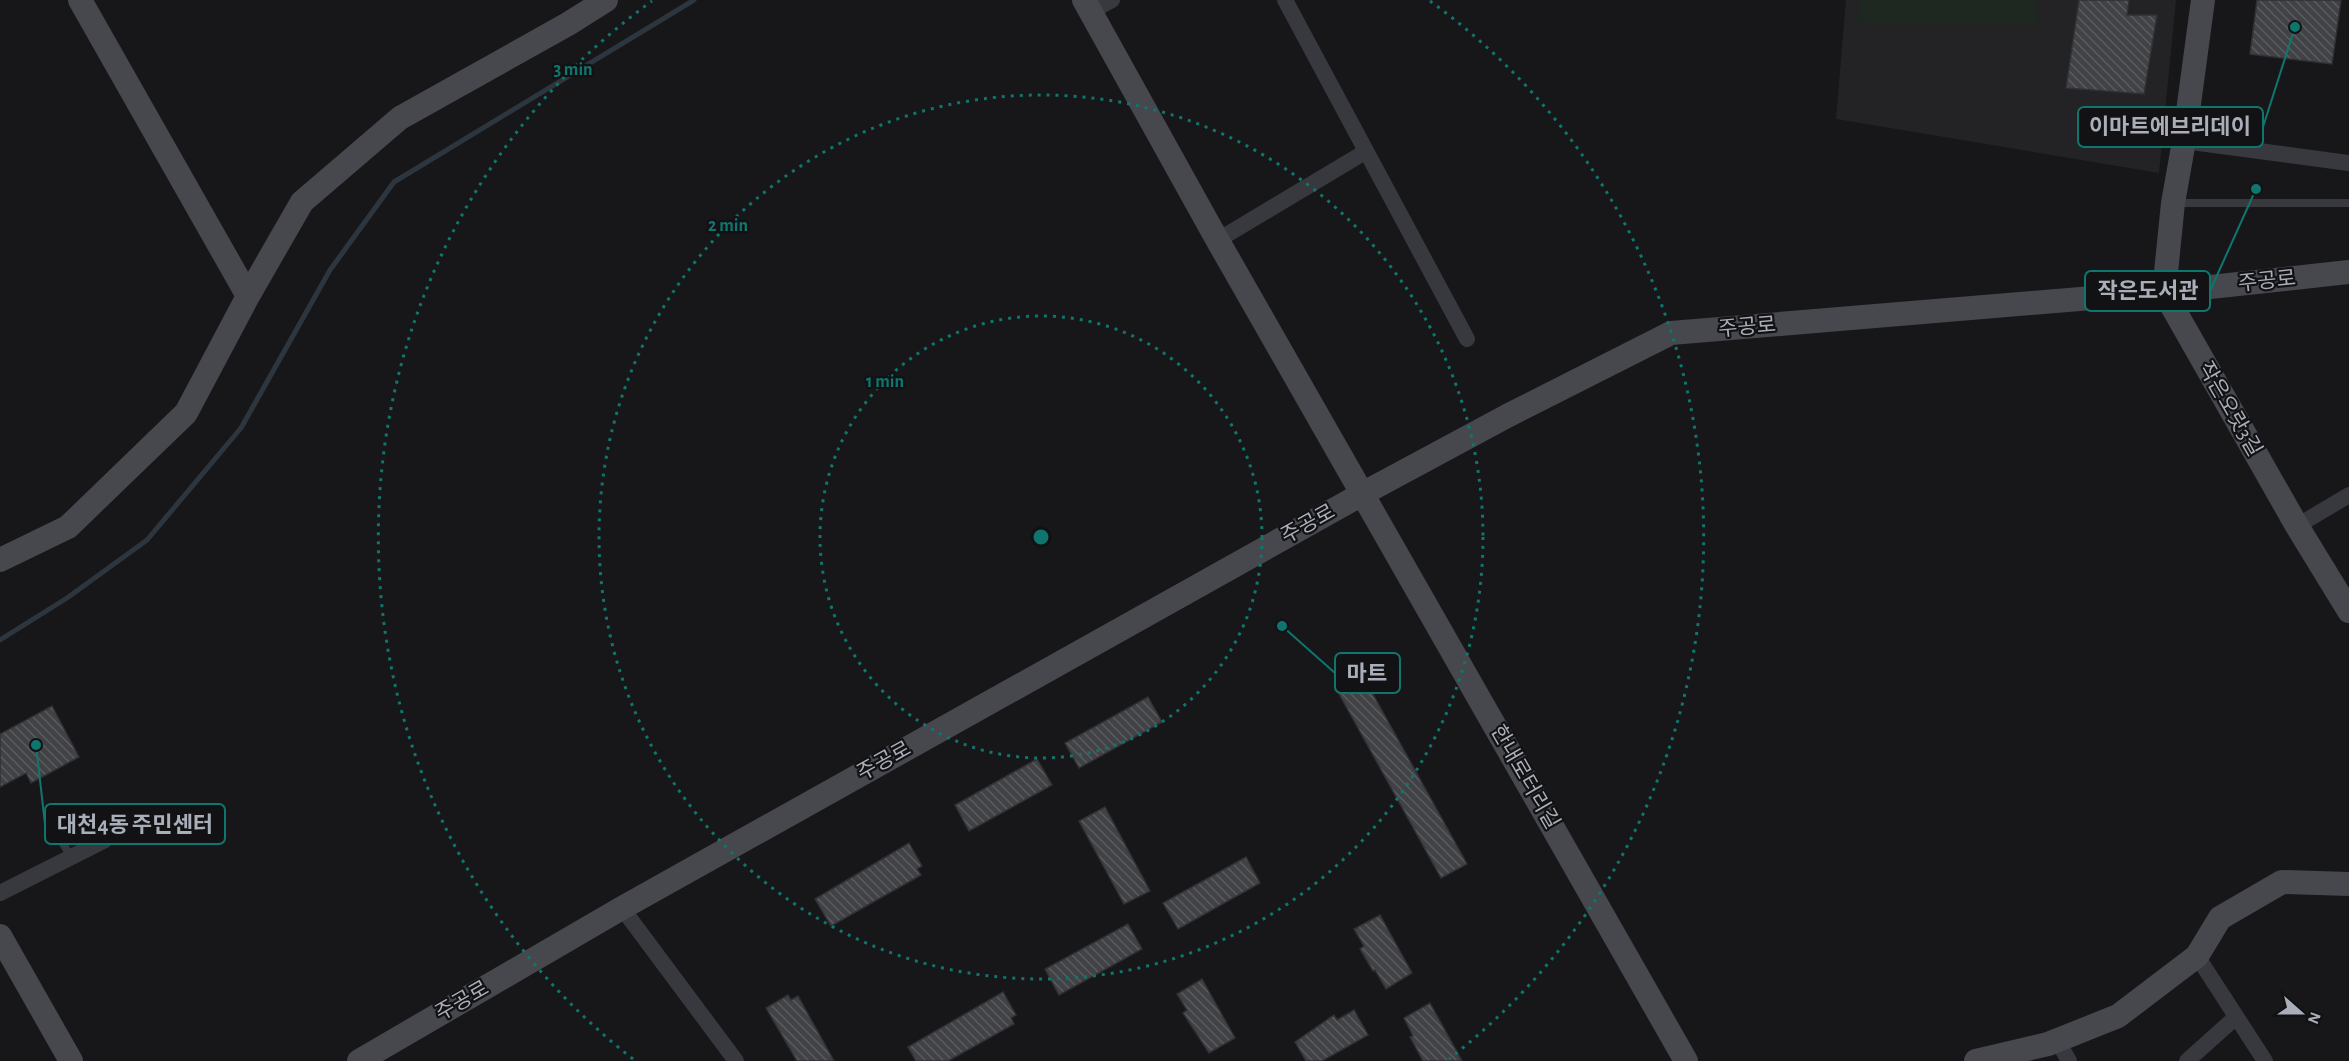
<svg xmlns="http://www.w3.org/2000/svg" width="2349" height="1061" font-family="'Alegreya Sans','Noto Sans KR',sans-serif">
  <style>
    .built { fill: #232326 }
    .pitch { fill: #1f2820 }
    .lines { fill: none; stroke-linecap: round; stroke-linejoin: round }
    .stream { stroke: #2d363e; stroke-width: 5 }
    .building { fill: url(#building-back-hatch); stroke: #313135; stroke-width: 1.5 }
    .lane { stroke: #38393e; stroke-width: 8 }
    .street { stroke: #38393e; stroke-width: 16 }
    .secondary { stroke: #46484e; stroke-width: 24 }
    .ring { fill: none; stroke: #0f766e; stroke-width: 3; stroke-dasharray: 3 6 }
    .labels { text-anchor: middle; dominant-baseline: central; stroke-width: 4.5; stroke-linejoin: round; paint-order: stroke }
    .street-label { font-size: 21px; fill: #a9aeb9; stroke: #121214 }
    .centre { fill: #0f766e; stroke: #121214; stroke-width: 3 }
    .ring-label { font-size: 18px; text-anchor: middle; font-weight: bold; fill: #0f766e; stroke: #121214; stroke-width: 4.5; stroke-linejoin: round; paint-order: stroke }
    .leader { fill: none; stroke: #0f766e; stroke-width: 2 }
    .callout-dot { fill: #0f766e; stroke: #121214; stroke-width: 2 }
    .callout { fill: #121214; stroke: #0f766e; stroke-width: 2 }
    .callout-label { font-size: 22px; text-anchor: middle; font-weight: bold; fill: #a9aeb9 }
  </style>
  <defs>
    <pattern id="building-back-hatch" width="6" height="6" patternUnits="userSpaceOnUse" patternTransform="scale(1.5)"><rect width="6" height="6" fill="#414246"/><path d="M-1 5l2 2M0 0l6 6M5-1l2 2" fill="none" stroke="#5a5b5f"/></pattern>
  </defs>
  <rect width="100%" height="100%" fill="#171719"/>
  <path class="built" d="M1846,0H2176L2159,173L1836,119Z"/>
  <path class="pitch" d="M1859,0H2038L2036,25L1857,23Z"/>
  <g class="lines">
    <path class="stream" d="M0,640L67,598L147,540L241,428L330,270L394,182L694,0"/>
  </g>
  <path class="building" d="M2079,0H2129L2127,15H2157L2144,94L2066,88Z
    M2257,0H2341L2332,64L2250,54Z
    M1364,678L1467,864L1441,878L1338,692Z
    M1148,697L1162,722L1079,768L1065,743Z
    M52,706L79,757L31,783L26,773L0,787V734Z
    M1037,759L1052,785L969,831L955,805Z
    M1105,807L1150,891L1124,904L1079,821Z
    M909,843L922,866L917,869L921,875L831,926L815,899Z
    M1246,857L1260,883L1178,929L1163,903Z
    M1380,915L1412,973L1386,989L1375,970L1373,971L1360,949L1364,946L1354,929Z
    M1128,924L1142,949L1059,995L1045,969Z
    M1202,979L1235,1038L1209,1053L1183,1013L1187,1010L1177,994Z
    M1003,992L1016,1015L1011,1018L1014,1024L948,1061H916L908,1047Z
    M788,995L791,1000L798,996L834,1061H797L766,1008Z
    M1430,1003L1462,1061H1423L1410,1037L1413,1036L1404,1018Z
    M1354,1010L1368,1035L1322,1061H1306L1295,1042L1334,1015L1337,1020Z"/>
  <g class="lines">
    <path class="lane" d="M2177,203H2349
      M56,832L71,857"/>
    <path class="street" d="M1285,0L1467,339
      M1090,12L1112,0
      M2184,141L2349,163
      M1218,240L1365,152
      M2297,526L2349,495
      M0,893L105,840
      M622,908L736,1061
      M2197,956L2265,1061
      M2057,1040L2069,1061
      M2187,1061L2236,1017"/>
    <path class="secondary" d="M80,0L248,296
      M1084,0L1214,234L1686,1061
      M2203,0L2184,141L2173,203L2164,292L2297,526L2349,611
      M0,560L68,527L186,413L248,296L302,202L400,118L568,24L606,0
      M0,936L71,1061
      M359,1061L622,908L1364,493L1507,416L1671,333L2164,292L2349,272
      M1976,1061L2048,1044L2118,1016L2197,956L2220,918L2282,882L2349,884"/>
  </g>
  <g class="ring">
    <circle cx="1041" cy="537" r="221"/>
    <circle cx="1041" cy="537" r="442"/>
    <path d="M633 1059A662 662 0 0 1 652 1M1430 1A662 662 0 0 1 1449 1059"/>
  </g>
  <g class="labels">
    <g class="street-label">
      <text transform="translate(2267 281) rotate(-6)">주공로</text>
      <text transform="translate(1747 327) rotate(-5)">주공로</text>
      <text transform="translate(2230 409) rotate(60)">작은오랏3길</text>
      <text transform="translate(1308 524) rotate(-29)">주공로</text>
      <text transform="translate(884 761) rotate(-29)">주공로</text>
      <text transform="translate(1525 777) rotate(60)">한내로터리길</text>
      <text transform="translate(462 1001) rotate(-30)">주공로</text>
    </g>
  </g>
  <circle cx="1041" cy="537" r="9" class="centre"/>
  <g class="ring-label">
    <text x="573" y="75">3 min</text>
    <text x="728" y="231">2 min</text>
    <text x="885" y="387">1 min</text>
  </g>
  <path class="leader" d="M2295 27L2263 127M2256 189L2210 291M1282 626L1335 673M36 745L45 824"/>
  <g class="callout-dot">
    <circle cx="2295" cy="27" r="6"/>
    <circle cx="2256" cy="189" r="6"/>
    <circle cx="1282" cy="626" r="6"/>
    <circle cx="36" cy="745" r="6"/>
  </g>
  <g class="callout">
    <rect x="2078" y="107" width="185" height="40" rx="6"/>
    <rect x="2085" y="271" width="125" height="40" rx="6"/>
    <rect x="1335" y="653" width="65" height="40" rx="6"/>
    <rect x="45" y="804" width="180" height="40" rx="6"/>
  </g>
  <g class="callout-label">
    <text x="2170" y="134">이마트에브리데이</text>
    <text x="2148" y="298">작은도서관</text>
    <text x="1367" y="681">마트</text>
    <text x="135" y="832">대천4동 주민센터</text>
  </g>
  <g transform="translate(2301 1013) rotate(111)" stroke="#121214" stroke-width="4.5" paint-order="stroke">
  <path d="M0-4.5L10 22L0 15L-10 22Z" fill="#a9aeb9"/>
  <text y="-9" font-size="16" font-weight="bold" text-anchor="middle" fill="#a9aeb9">N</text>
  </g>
</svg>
